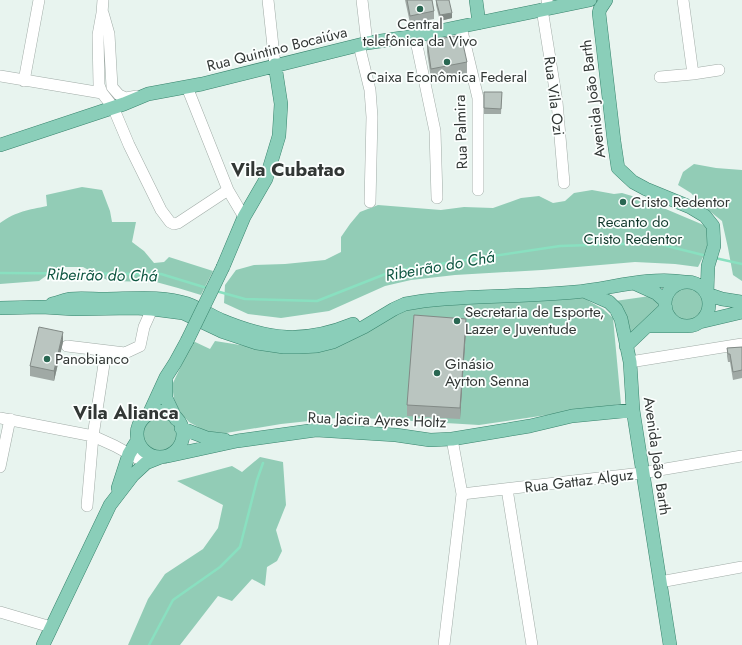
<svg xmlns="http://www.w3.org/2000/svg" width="742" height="645" font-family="Jost,sans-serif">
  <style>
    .green { fill: #92ccb6 }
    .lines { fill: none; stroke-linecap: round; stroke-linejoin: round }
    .stream { stroke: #89e0c0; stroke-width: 2.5 }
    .minor-casing { stroke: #a1aca7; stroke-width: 12 }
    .major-casing { stroke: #38846d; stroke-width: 14 }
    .minor { stroke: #fff; stroke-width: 11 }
    .major { stroke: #8aceb9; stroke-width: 13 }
    .major-bridge-casing { stroke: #38846d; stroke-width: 14; stroke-linecap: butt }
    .major-bridge { stroke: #8aceb9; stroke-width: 13 }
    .wall { fill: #a0a9a5 }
    .shaded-wall { fill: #828a86 }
    .building { fill: #bac5c0; stroke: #828a86 }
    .poi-dot { fill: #296752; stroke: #fcfffe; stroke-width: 1.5 }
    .labels { text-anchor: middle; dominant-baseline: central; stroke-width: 3.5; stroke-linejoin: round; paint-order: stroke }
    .poi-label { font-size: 15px; fill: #323735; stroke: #fcfffe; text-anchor: start }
    .street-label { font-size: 15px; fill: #323735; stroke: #fcfffe }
    .park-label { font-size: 15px; fill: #11392c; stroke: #fcfffe }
    .water-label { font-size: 16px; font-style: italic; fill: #0e5641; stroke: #fcfffe }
    .district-label { font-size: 19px; font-weight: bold; fill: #323735; stroke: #fcfffe }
  </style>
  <rect width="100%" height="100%" fill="#e8f4ef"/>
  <path class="green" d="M694,164L716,168L742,170V281L733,275L728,248L722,221L702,205L691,193L678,185L683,172Z
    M82,187L102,190L110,211L112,222H136L132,242L144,251L154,263L164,262L169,257L213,271L201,295L178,288L156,282L109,281L83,267H58L39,281L0,284V223C17,211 28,210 47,206L46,195Z
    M592,190L614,194L622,193L642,199L706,226C711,244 706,251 698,267L675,264L635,262L542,270L455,275L411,280L385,286L329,311L281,318L248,314L224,303L225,285L236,270L254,265L285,264L325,260L341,252V237L350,224L360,212L378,205L441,210L464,207L493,208L521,198L539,196L553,203L565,201L574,193Z
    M670 304a17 17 0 1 1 34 0a17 17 0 1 1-34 0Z
    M580,296L603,309L613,318L621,404L479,425L346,417L281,424L226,433L207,432L189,422L180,412L174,399L172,385L193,341L210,349L215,341L278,351L413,308L482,299Z
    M650,296L659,303L660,307L628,336L615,301Z
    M141 433a19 19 0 1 1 38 0a19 19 0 1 1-38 0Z
    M260,457L283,462L286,505L276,530L282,551L277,561L267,567L265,586L252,579L232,601L218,596L180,645H128L148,599L165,574L203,549L218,528L223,505L177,481L232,466L242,472Z"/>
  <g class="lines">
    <path class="stream" d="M715,258L742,264
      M0,273L161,274L207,288
      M216,291L245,299L317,301L393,271L560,246L655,243L707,256
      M149,645L173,600L220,567L240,547L257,480L263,463"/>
    <defs>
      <path id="minor" d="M103,0L102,13L98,35L99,85L102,93L113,107L129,145L161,210L170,222L174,224L178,223L228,190
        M268,0L275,65
        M362,0L367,43
        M547,0L548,8
        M683,0L693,74
        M542,9L557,102L564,183
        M103,13L109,34L112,87L119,95L126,98L137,96
        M461,27L478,98V190
        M415,36L435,131L437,198
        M359,45L370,90L372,117L370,202
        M0,76L102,93
        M660,77L693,74L719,70
        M24,81L39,0
        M187,87L228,190L244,217
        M67,346L125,353L140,346L144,327L152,309
        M630,362L742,344
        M0,418L93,436L115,446L146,463
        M0,467L10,419
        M507,489L532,645
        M462,494L642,473L742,456
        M87,506L93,436L106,351
        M660,582L742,567
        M0,612L51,627
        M444,645L462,494L452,439"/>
      <path id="major" d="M476,0L479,23
        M606,0L600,9L599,13L614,141L618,168L633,182L646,189L690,207L705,216L713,226L714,246L708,266L707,294L722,299L742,302
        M0,145L124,104L148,94L202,84L367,43L415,36L590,0
        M223,267L244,217L266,179L279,136L281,104L275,65
        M665 304a22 22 0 1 1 44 0a22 22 0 1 1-44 0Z
        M636,284L656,293L665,301
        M584,291L609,302L616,309L621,319L630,362L633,410L670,645
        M52,304C58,303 64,300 70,299C80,298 93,299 103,299C131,299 161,295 188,304C199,308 210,315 221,320C269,340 304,344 353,324
        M0,308L42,307L74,309L134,308L152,309L183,313L221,331L257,343L284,347H299L317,346L333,342L364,327L394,309L405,304L423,301C473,295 524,297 575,292C609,289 649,276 684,282
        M700,322L742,312
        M648,326H684
        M626,346L666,308
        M166,381V398L176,419
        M137 434a23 23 0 1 1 46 0a23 23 0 1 1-46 0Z
        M149,414L166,377L175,363L187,341
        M181,428L207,438L225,440
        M168,456L237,441L316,430L396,435L430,440L452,439L530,426L572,416L633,410
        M118,488L129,454L137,441
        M43,645L110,505L133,475L146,463L161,457"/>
    </defs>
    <use href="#minor" class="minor-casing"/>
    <use href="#major" class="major-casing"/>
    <use href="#minor" class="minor"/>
    <use href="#major" class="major"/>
    <defs>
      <path id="major-bridge" d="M187,341L223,267"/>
    </defs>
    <use href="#major-bridge" class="major-bridge-casing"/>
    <use href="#major-bridge" class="major-bridge"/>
  </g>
  <path class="wall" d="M405,0H432L434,11V19L410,23Z
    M436,0L452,18L440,21L436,5Z
    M427,41L467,62V73L431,79L427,52Z
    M484,92H502L501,114H484Z
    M466,330L460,419L407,416V405Z
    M63,342L54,381L30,376V366Z
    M742,347V378L733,380L730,362H728L727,356V348Z"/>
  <path class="shaded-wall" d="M452,13V18L440,21V15Z
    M466,319V330L460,419V408Z
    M63,332V342L54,381V371Z"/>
  <path class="building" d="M407,0H432L434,11L410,16Z
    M436,0H449L452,13L440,15Z
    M461,35L467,62L431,69L427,41Z
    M484,92H502L501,109L484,108Z
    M414,315L466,319L460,408L407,405Z
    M39,327L63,332L54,371L30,366Z
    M742,347V370L733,372L730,354H728L727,348Z"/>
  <g class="poi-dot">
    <circle cx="420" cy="9" r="4"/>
    <circle cx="447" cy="62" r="4"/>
    <circle cx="623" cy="202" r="4"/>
    <circle cx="457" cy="321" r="4"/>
    <circle cx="47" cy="359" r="4"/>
    <circle cx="437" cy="373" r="4"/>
  </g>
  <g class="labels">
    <g class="poi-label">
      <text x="420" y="24" text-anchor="middle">Central<tspan x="420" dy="17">telefônica da Vivo</tspan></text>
      <text x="447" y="77" text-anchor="middle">Caixa Econômica Federal</text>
      <text x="631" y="202">Cristo Redentor</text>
      <text x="465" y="312">Secretaria de Esporte,<tspan x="465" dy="17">Lazer e Juventude</tspan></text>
      <text x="55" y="359">Panobianco</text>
      <text x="445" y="364">Ginásio<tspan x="445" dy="17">Ayrton Senna</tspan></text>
    </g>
    <g class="street-label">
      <text transform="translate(277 49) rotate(-14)">Rua Quintino Bocaiúva</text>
      <text transform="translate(554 96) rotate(83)">Rua Vila Ozi</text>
      <text transform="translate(593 99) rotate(-97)">Avenida João Barth</text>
      <text transform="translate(461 132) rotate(-92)">Rua Palmira</text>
      <text transform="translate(377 420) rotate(2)">Rua Jacira Ayres Holtz</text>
      <text transform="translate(657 456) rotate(82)">Avenida João Barth</text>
      <text transform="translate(579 481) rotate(-7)">Rua Gattaz Alguz</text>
    </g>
    <g class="park-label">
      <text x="633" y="222">Recanto do<tspan x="633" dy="17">Cristo Redentor</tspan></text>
    </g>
    <g class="water-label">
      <text transform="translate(440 266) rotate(-10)">Ribeirão do Chá</text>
      <text transform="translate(102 275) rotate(1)">Ribeirão do Chá</text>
    </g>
    <g class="district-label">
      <text x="288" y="169">Vila Cubatao</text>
      <text x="126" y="412">Vila Alianca</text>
    </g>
  </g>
</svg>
